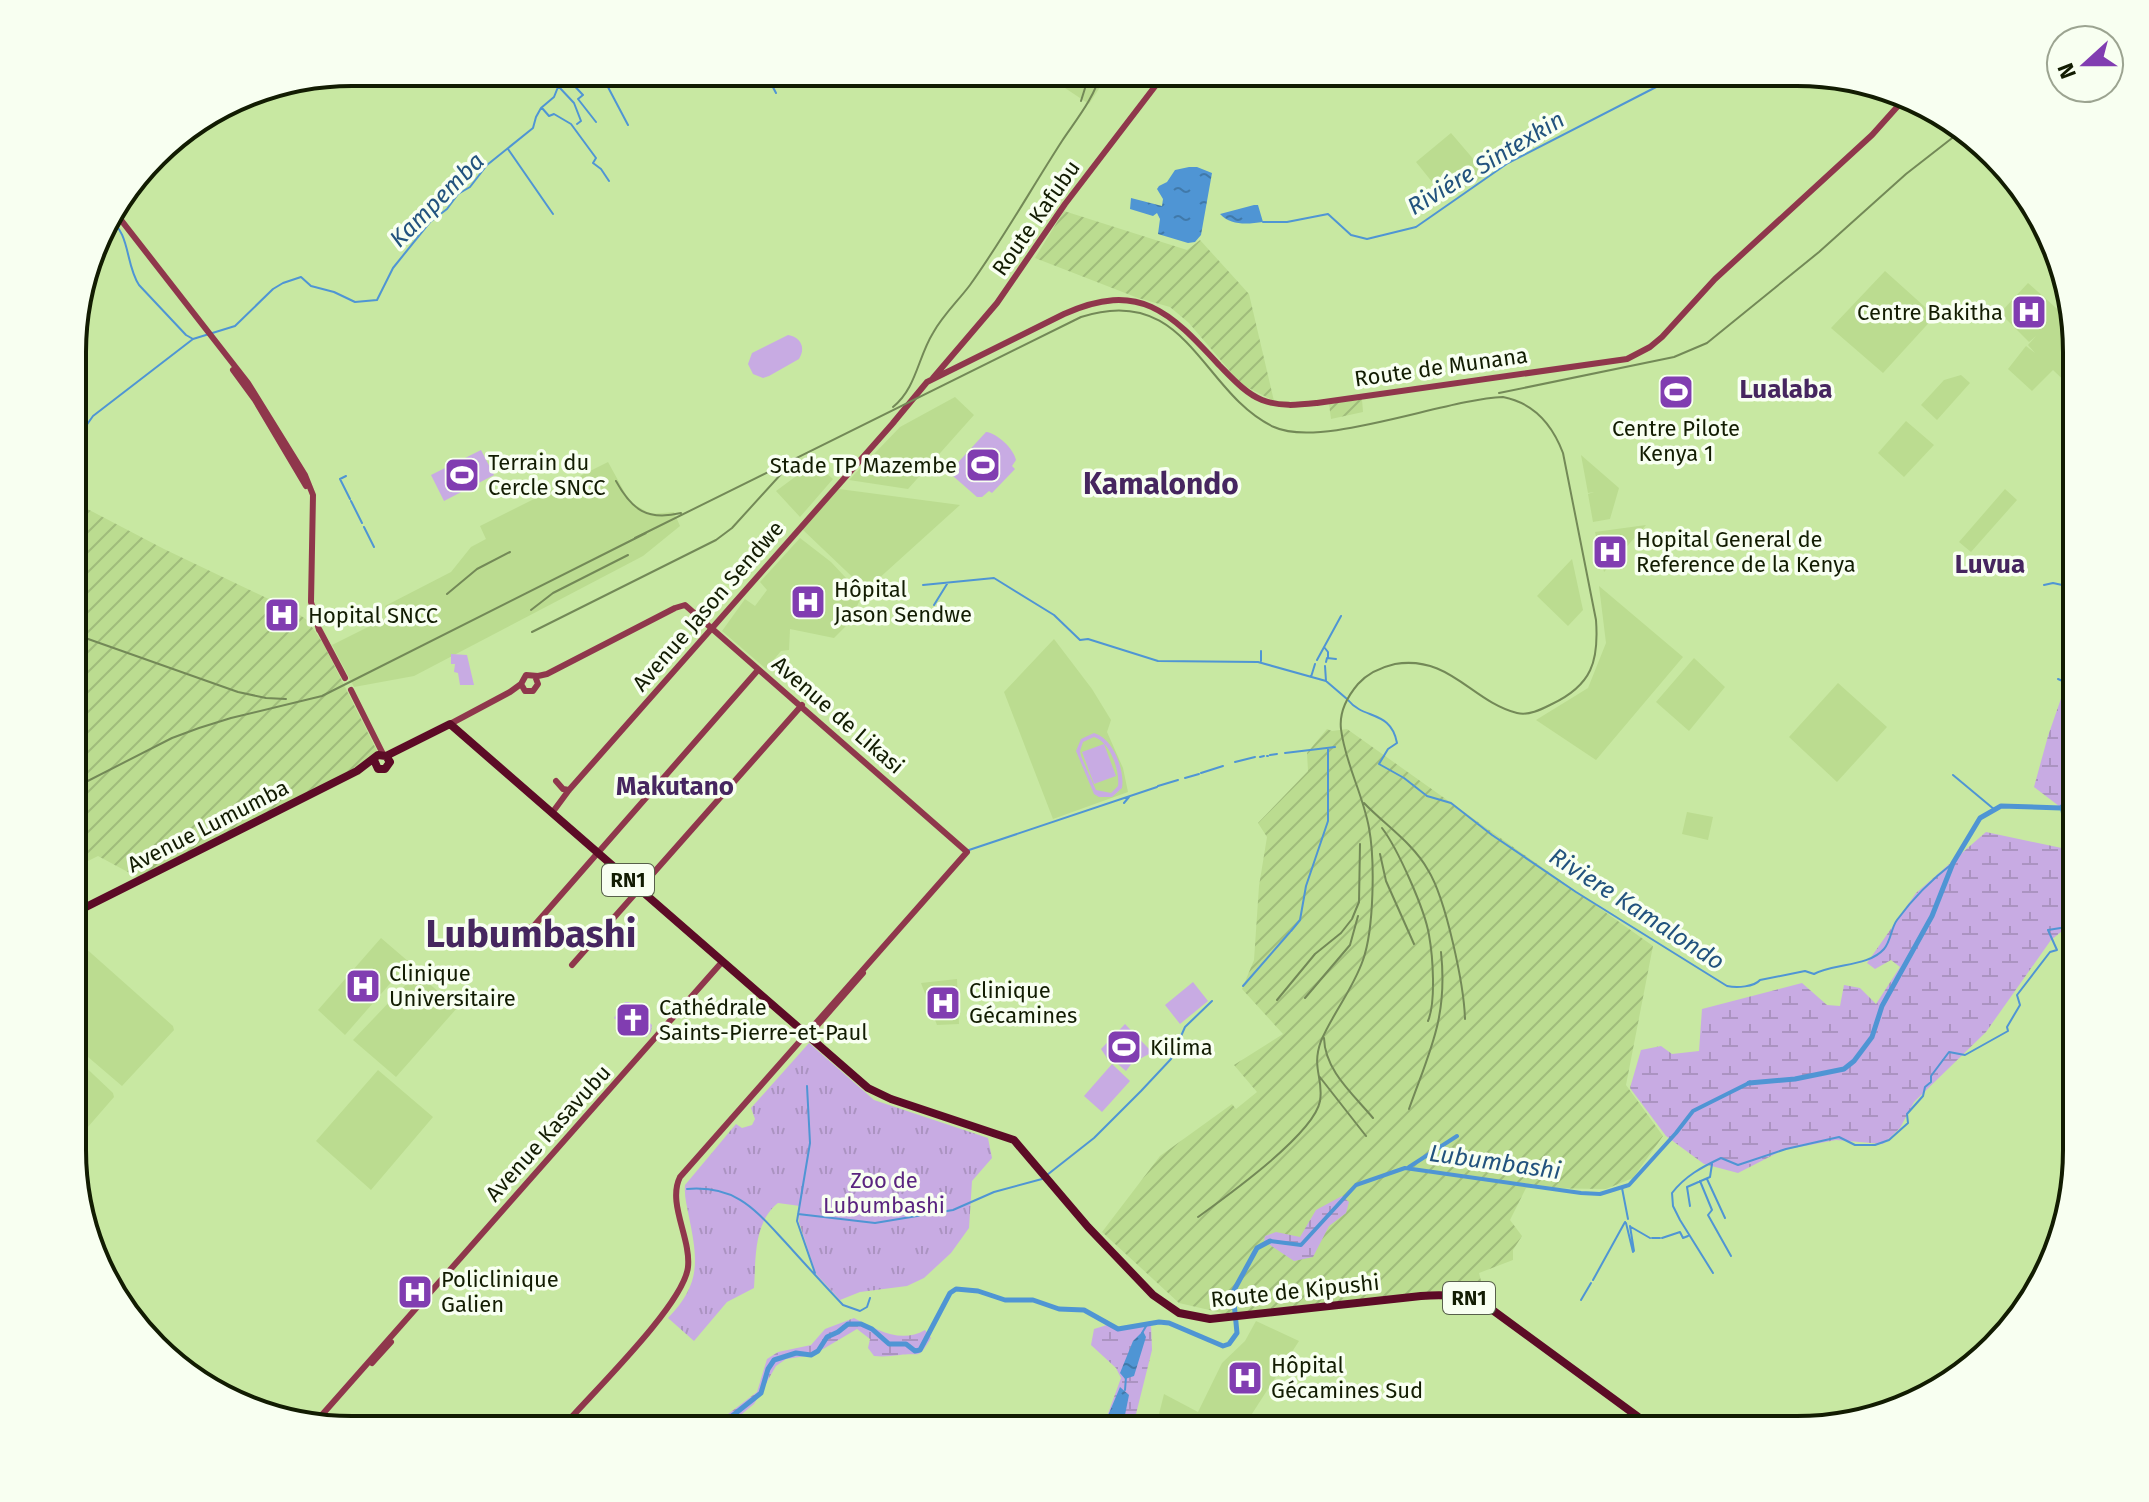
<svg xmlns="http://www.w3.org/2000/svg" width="2149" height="1502" font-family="'Fira Sans',sans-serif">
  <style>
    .built { fill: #bbdc90 }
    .industrial { fill: url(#industrial-furrows) }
    .green { fill: #c8abe3; fill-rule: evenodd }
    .wetland { fill: url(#wetland-marsh) }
    .park { fill: url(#park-tufts) }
    .water { fill: url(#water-ripples) }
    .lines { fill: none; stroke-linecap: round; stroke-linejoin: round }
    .stream { stroke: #4f95d4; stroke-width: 2 }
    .canal { stroke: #4f95d4; stroke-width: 4 }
    .river { stroke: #4f95d4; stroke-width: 5 }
    .secondary { stroke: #8f374c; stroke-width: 6 }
    .trunk { stroke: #5c0b26; stroke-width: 8 }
    .rail { stroke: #738957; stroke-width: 2 }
    .labels { text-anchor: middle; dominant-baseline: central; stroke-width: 7; stroke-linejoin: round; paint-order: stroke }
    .shield { fill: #f8fff1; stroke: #57604a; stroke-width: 2 }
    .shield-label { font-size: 20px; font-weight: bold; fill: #121c02 }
    .street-label { font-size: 22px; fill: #121c02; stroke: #f8fff1 }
    .poi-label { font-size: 22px; fill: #121c02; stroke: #f8fff1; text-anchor: start }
    .park-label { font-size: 22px; fill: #5a247f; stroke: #f8fff1 }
    .water-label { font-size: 24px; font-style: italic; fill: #22537e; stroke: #f8fff1 }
    .quarter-label { font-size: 26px; font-weight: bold; fill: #46265f; stroke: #f8fff1 }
    .district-label { font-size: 30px; font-weight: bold; fill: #46265f; stroke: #f8fff1 }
    .town-label { font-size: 38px; font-weight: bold; fill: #46265f; stroke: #f8fff1 }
    .rim { fill: none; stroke: #121c02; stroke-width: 4 }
  </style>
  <defs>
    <pattern id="industrial-furrows" width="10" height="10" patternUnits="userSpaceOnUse" patternTransform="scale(2)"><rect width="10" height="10" fill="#bbdc90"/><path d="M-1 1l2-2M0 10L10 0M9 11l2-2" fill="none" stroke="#a0bc7b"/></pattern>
    <pattern id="wetland-marsh" width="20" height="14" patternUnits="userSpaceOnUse" patternTransform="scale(2)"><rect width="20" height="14" fill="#c8abe3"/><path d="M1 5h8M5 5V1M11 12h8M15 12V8" fill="none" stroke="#ab93c1"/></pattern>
    <pattern id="park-tufts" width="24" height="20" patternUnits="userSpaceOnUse" patternTransform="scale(2)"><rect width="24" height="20" fill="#c8abe3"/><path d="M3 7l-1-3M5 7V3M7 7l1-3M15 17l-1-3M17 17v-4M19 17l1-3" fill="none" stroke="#ab93c1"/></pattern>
    <pattern id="water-ripples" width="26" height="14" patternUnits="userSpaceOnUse" patternTransform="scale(2)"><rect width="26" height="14" fill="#4f95d4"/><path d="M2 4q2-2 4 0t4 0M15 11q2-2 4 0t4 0" fill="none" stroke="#4079aa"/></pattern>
  </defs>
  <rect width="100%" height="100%" fill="#c8e8a2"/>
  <path class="built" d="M1041,72H1110L1089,104Z
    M1451,133L1487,175L1445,198L1416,162Z
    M1885,271L1935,316L1883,373L1831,328Z
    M2028,283L2074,324L2076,334V392L2053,370L2032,391L2008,369L2026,346L2035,353L2028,345L2036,336L2029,342L2000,313Z
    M1961,375L1970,383L1937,420L1921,405L1944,380Z
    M955,397L974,415L908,489L849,480L900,427Z
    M1906,421L1934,445L1904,477L1878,453Z
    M1581,455L1619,488L1610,519L1593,522L1588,494L1594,492L1588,493Z
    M608,462L630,502L651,514L674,512L680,526L643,556L414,676L354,687L332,645L390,616L385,606L451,572L471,547L486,539L480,526Z
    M814,463L833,479L800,517L776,491Z
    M839,489L960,505L866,590L802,529Z
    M2005,489L2017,500L1971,552L1959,542Z
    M1646,525L1604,572L1595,532Z
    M800,538L831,562L862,595L850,622L834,638L790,629L789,650L781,651L766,669L722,631L745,599L755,606L767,590L760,582Z
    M1572,559L1583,610L1568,626L1537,596Z
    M1599,586L1683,657L1596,760L1536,720L1588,688L1606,643Z
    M1054,639L1092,689L1111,720L1107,732L1123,768L1128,792L1053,819L1004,692Z
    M1694,658L1725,687L1689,731L1656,702Z
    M1838,683L1887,727L1837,782L1789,737Z
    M1687,812L1713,817L1708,840L1682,834Z
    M74,938L173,1026L174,1030L122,1086L74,1045Z
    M381,938L409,962L345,1035L318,1010Z
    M417,973L457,1008L396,1077L353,1040Z
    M957,979L959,1024L937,1025L921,983Z
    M76,1058L113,1093L114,1097L74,1143Z
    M378,1070L433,1117L371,1190L316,1141Z
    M1256,1321L1299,1341L1248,1420L1260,1430H1155L1164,1394L1198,1412L1222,1363L1245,1341Z"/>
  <path class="industrial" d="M1064,211L1187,250L1200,240L1249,294L1274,401L1241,384L1189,323L1170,307L1138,298L1035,258Z
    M1362,399L1363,412L1331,419L1329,404Z
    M74,502L164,549L294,611L307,620L323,643L380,757L139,878L98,856L74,868Z
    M1327,729L1332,731L1347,729L1653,946L1626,1085L1663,1136L1633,1178L1606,1189L1526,1188L1510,1220L1522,1236L1513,1250V1260L1479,1273L1486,1301L1454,1291L1231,1315L1179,1303L1102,1232L1160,1156L1232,1104L1236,1109L1257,1092L1234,1065L1283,1034L1242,989L1254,960L1259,886L1267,837L1258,823L1308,771L1307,753Z"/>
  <path class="green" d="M788,335C801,337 806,348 799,359L769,376L763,378L753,374L748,364L752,353Z
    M1679,375L1693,389L1673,409L1659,395Z
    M986,432C997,433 1014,449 1016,460L1012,466L1015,469L992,493L989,491L982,497H977L953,476L952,469Z
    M481,450L494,475L444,501L431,475Z
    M451,654L467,655L474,685H460L458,673L454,672L455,664H451Z
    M1094,733C1113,738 1125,770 1122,788L1112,797H1099L1094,794L1076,751L1081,739ZM1094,737C1110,742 1120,770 1118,786L1111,793L1096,790L1081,756L1080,751L1083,742Z
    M1104,744L1116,776L1094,784L1082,752Z
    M1193,982L1208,1001L1180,1024L1165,1005Z
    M1125,1024L1150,1050L1149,1054L1132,1063L1126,1071L1113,1060L1109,1061L1101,1049Z
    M1112,1064L1130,1081L1102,1112L1084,1096Z"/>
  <path class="wetland" d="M2076,662V819L2034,787L2048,736L2073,664Z
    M1986,832L2076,851V920L2051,940L1986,1032L1914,1102L1900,1128L1883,1144L1836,1140L1783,1150L1738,1173L1704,1164L1666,1136L1630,1088L1641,1050L1661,1046L1672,1054L1699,1051L1702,1009L1802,983L1827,1005L1840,1006L1844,985L1860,988L1876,1004L1900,967L1891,960L1875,969L1867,963L1916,893Z
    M1342,1196L1349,1202L1346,1213L1329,1226L1313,1257L1294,1261L1264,1241L1265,1236L1276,1232L1300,1237L1316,1210Z
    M854,1318C877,1330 901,1344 925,1330L931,1338C917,1361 921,1352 900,1355C890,1356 884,1357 874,1356L868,1348L870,1339L857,1329L813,1355L786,1359L776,1366L754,1404L731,1423L729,1430H711V1427L757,1392L767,1359L778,1352L811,1345L825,1329Z
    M1151,1324L1152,1350L1132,1430H1102L1121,1378L1116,1368L1091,1345L1094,1329L1107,1325L1118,1329Z"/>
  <path class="park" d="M625,1002H629L652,1025L651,1032L646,1037L634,1036L614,1018Z
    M809,1043L874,1100L988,1138L992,1158L972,1181L969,1228L951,1253L924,1278L907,1286L860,1292L840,1300L816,1274L799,1222L800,1206L778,1203C753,1223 756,1260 754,1288L727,1302L694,1341L668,1318C701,1284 698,1261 689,1217C687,1206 684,1196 685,1185L736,1124L742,1128L752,1125L755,1119L751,1108Z"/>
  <path class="water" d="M1189,167H1197L1212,173L1201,235L1195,242L1188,243L1158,234L1160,219L1157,213L1153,216L1130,209L1131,198L1162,206L1163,199L1157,189L1159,186L1167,182L1175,170Z
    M1254,205H1258L1263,222C1248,224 1231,226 1220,214Z
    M1143,1331L1146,1337L1134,1376L1125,1379L1120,1373L1133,1341Z
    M1120,1387L1129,1395L1122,1430H1106L1107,1418Z"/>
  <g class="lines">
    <path class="stream" d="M598,72L603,82
      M600,72L628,125
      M618,72L620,74
      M765,72L776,93
      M567,78L583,95L578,99L596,122
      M559,87L574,103L581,121L577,124
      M542,108L549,116L554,114L571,124L596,158L593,163L601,169L609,181
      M508,149L553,214
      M108,218C131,233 125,264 139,285L186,335L193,339
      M1263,222H1287L1328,214L1351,235L1367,239L1416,227L1508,163L1662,84L1675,73
      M76,440L93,416L193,339L235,326L273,289L283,283L301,277L311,286L334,292L355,302L377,300L393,268L430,222L447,209L458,194L470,187L487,165L533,128L536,117L541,108L554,97L560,82L577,72
      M74,443L76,441
      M346,476L340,479L350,499
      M351,501L362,523
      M364,527L374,547
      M923,585L994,578L1054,615L1080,640L1088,639L1158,661L1258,662L1326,681
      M2044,585L2053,583L2076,588
      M934,605L947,584
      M2073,629L2076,631
      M2069,643L2076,649
      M1324,647L1328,652V658
      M1261,651V661
      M2063,652L2076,658
      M2068,659L2073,664
      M1317,660L1341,616
      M1326,662L1327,658L1336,659
      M1325,666L1326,681L1347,699
      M2062,666L2076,676
      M1311,677L1315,664
      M2058,679L2074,686L2076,683
      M1348,700C1364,720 1391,710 1397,743L1388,749L1379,764L1404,778L1427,796L1451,803L1492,835L1576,892L1727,986C1737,988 1754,987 1760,980L1805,971L1814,974C1835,963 1868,967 1884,949C1891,941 1891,928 1897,920C1913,898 1931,880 1953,863
      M1285,753L1335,747
      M1270,755L1277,754
      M1267,756H1268
      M1260,757L1264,756
      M1235,762L1255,757
      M1201,773L1223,766
      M1953,775L1995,810
      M1185,778L1199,774
      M1158,786L1178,780
      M1124,803L1129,797
      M2061,808L2065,829L2076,832
      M969,850L1157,787
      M1291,931L1300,920L1306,886L1328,821V748
      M1243,986L1290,932
      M807,1086L810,1143L797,1221L815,1273
      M1047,1175L1094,1138L1141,1091L1171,1059L1185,1027L1212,1001
      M1707,1179L1725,1218
      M1700,1181L1712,1210L1708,1215L1731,1256
      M1622,1188L1628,1219
      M687,1189C738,1185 756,1211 787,1244C805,1264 824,1285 843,1305L860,1311L867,1307L870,1298
      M1690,1206L1687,1187L1710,1177L1712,1164
      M798,1214L875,1223L953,1210L994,1192L1042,1179
      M1626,1223L1633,1252
      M1630,1226L1634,1251
      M1631,1227L1650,1238
      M1652,1238H1660
      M1662,1238L1680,1232L1683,1238L1688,1236
      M1713,1273L1680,1220L1673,1206L1672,1193C1685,1176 1702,1167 1721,1158L1738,1165L1786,1149L1839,1137L1855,1145H1875L1889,1140L1908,1123L1907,1114L1923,1096L1925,1087L1931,1082V1076L1949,1052L1965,1055L2008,1031L2007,1027L2020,1005L2017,995L2050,952L2057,950L2048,930L2073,926L2076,920
      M1593,1280L1625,1222
      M1581,1300L1591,1283
      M1142,1333L1148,1323
      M1125,1390L1126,1377"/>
    <path class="canal" d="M1409,1167L1457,1136
      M1270,1241L1301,1245L1356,1185L1405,1168L1581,1193L1600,1194L1629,1185L1676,1133L1693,1111L1749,1083"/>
    <path class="river" d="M1749,1083L1795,1079L1844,1069L1854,1061L1872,1037L1882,1006L1932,916L1953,863L1980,818L2001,806L2061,808L2076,792
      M720,1430L722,1424L761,1393L768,1369L774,1360L796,1353L811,1355L818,1351L827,1337L838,1332L848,1324H861L872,1329L889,1344H906L915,1351L920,1350L950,1293L956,1289L978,1291L1005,1300H1033L1059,1309L1084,1310L1118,1329L1159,1322L1169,1323L1223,1346L1229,1344L1237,1333L1233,1292L1257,1248L1270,1241"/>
    <path class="secondary" d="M114,211L248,383L305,475L313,495L311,602L319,630
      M233,370L255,400L306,486
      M933,378L997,303L1065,204L1166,72
      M893,423L927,382L1064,314C1139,280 1170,312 1219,365C1232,378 1245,393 1262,400C1280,407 1298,405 1317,403L1627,359L1650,347L1662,337L1715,279L1872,135L1906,97
      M319,629L345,678
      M521,684L525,691H533L538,684L535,676
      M351,690L383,754
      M450,724L510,692L521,684L526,675L538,676L547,674L675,608L685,605L967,852L680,1177C667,1203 691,1238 688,1267C684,1305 589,1396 560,1430
      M556,781L563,789L569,790
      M552,813L569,790L894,422
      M529,927L532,928L531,931L528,930Z
      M532,928L758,670
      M572,965L802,705
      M815,1028L863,973
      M372,1363L391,1342
      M313,1425L722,962"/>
    <path class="trunk" d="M374,760L378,769H385L390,762L386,756
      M74,913L357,771L378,755L386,756L450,724L868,1088L891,1099L1014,1140L1088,1227L1153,1295L1179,1313L1210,1319L1421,1296C1446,1294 1464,1295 1487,1306L1656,1430"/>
    <path class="rail" d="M1081,101L1086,85L1085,72
      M1499,393L1674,357L1707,343L1819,252L1906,174L1965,128
      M893,407C916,389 918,357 933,333C943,315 958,301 970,285C1003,239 1031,189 1062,141C1076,120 1095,97 1101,72
      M616,481C632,510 647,521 681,513
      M635,538L1081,317C1188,282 1201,393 1274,427C1321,449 1446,399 1503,397C1534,403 1552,424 1563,453L1596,620C1599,661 1592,685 1552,704C1542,709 1529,716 1517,713C1471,701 1450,655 1395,664C1382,667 1367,674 1358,684C1347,697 1339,712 1341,729C1345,763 1363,794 1369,828C1375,860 1374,929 1363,960C1353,989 1333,1013 1321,1041C1311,1068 1324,1079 1320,1101C1314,1134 1227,1196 1198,1217
      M447,594L477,569L510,552
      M531,610L553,593L628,555
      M532,632L716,540L732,528L782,473
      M74,634L238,692L266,698L286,699
      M74,751L87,744
      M74,788L172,738L199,728L231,718L322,696L646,533
      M1364,803C1385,825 1413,843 1428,870C1446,899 1464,985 1465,1019
      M1382,828C1398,849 1425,910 1429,935C1433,957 1436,1002 1428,1021
      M1380,854L1386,881L1414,944
      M1305,998L1350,945L1358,916
      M1277,1000L1315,954L1341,933L1352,919L1359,902L1360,844
      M1324,1038C1325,1071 1353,1094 1373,1118
      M1319,1076L1366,1136
      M1409,1109C1430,1050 1448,1017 1441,952"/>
  </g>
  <defs>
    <symbol id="hospital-square" viewBox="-11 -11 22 22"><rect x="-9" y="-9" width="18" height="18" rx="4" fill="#813db1" stroke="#f8fff1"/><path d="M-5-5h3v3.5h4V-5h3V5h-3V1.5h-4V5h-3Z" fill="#fff"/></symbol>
    <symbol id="stadium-square" viewBox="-11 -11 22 22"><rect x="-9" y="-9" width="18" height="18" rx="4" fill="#813db1" stroke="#f8fff1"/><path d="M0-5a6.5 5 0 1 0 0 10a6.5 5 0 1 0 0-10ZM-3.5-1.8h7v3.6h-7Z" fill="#fff"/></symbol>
    <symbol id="church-square" viewBox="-11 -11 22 22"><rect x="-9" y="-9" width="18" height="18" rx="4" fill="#813db1" stroke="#f8fff1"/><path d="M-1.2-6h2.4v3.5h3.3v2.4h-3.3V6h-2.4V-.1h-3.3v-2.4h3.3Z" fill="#fff"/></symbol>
  </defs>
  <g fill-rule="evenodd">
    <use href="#hospital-square" x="2009" y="292" width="40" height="40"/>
    <use href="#stadium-square" x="1656" y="372" width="40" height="40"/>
    <use href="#stadium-square" x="963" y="445" width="40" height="40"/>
    <use href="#stadium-square" x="442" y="455" width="40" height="40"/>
    <use href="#hospital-square" x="1590" y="532" width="40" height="40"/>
    <use href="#hospital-square" x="788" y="582" width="40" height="40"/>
    <use href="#hospital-square" x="262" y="595" width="40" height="40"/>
    <use href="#hospital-square" x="343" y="966" width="40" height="40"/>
    <use href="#hospital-square" x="923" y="983" width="40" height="40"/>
    <use href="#church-square" x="613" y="1000" width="40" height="40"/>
    <use href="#stadium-square" x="1104" y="1027" width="40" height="40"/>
    <use href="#hospital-square" x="395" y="1272" width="40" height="40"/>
    <use href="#hospital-square" x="1225" y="1358" width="40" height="40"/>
  </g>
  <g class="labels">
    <g class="shield">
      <rect x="602" y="864" width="52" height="32" rx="6"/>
      <rect x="1443" y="1282" width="52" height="32" rx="6"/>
    </g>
    <g class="shield-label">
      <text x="628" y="880">RN1</text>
      <text x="1469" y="1298">RN1</text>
    </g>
    <g class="street-label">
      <text transform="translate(1036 218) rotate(-55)">Route Kafubu</text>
      <text transform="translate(1441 367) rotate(-8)">Route de Munana</text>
      <text transform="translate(708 606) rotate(-49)">Avenue Jason Sendwe</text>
      <text transform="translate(838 715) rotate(41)">Avenue de Likasi</text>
      <text transform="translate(208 826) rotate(-27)">Avenue Lumumba</text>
      <text transform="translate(548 1133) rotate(-48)">Avenue Kasavubu</text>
      <text transform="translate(1295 1291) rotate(-6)">Route de Kipushi</text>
    </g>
    <g class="poi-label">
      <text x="2003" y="312" text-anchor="end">Centre Bakitha</text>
      <text x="1676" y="428" text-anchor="middle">Centre Pilote<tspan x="1676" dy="25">Kenya 1</tspan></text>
      <text x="488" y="462">Terrain du<tspan x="488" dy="25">Cercle SNCC</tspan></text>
      <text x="957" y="465" text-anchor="end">Stade TP Mazembe</text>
      <text x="1636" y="539">Hopital General de<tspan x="1636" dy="25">Reference de la Kenya</tspan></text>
      <text x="834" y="589">Hôpital<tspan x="834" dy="25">Jason Sendwe</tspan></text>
      <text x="308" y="615">Hopital SNCC</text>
      <text x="389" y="973">Clinique<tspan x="389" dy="25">Universitaire</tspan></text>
      <text x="969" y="990">Clinique<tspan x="969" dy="25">Gécamines</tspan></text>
      <text x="659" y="1007">Cathédrale<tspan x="659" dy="25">Saints-Pierre-et-Paul</tspan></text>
      <text x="1150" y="1047">Kilima</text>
      <text x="441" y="1279">Policlinique<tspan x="441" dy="25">Galien</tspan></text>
      <text x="1271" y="1365">Hôpital<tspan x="1271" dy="25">Gécamines Sud</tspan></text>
    </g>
    <g class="park-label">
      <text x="884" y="1180">Zoo de<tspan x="884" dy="25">Lubumbashi</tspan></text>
    </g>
    <g class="water-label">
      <text transform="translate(1486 163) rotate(-31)">Riviére Sintexkin</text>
      <text transform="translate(437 200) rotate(-45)">Kampemba</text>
      <text transform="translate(1637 909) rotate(33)">Riviere Kamalondo</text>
      <text transform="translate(1495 1162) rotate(8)">Lubumbashi</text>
    </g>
    <g class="quarter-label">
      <text x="1786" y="389">Lualaba</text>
      <text x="1990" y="564">Luvua</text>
      <text x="675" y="786">Makutano</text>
    </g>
    <g class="district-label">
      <text x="1161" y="484">Kamalondo</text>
    </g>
    <g class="town-label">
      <text x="531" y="934">Lubumbashi</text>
    </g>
  </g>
  <path d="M0 0H2149V1502H0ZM352 86H1797A266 266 0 0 1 2063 352V1150A266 266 0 0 1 1797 1416H352A266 266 0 0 1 86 1150V352A266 266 0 0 1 352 86Z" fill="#f8fff1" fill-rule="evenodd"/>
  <path class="rim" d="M352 86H1797A266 266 0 0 1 2063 352V1150A266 266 0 0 1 1797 1416H352A266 266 0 0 1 86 1150V352A266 266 0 0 1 352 86Z"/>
  <g transform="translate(2085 64) rotate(249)"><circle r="38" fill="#f8fff1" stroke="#9ca491" stroke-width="2"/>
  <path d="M0-6L14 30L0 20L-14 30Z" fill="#813db1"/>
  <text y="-12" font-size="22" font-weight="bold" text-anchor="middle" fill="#121c02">N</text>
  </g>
</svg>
